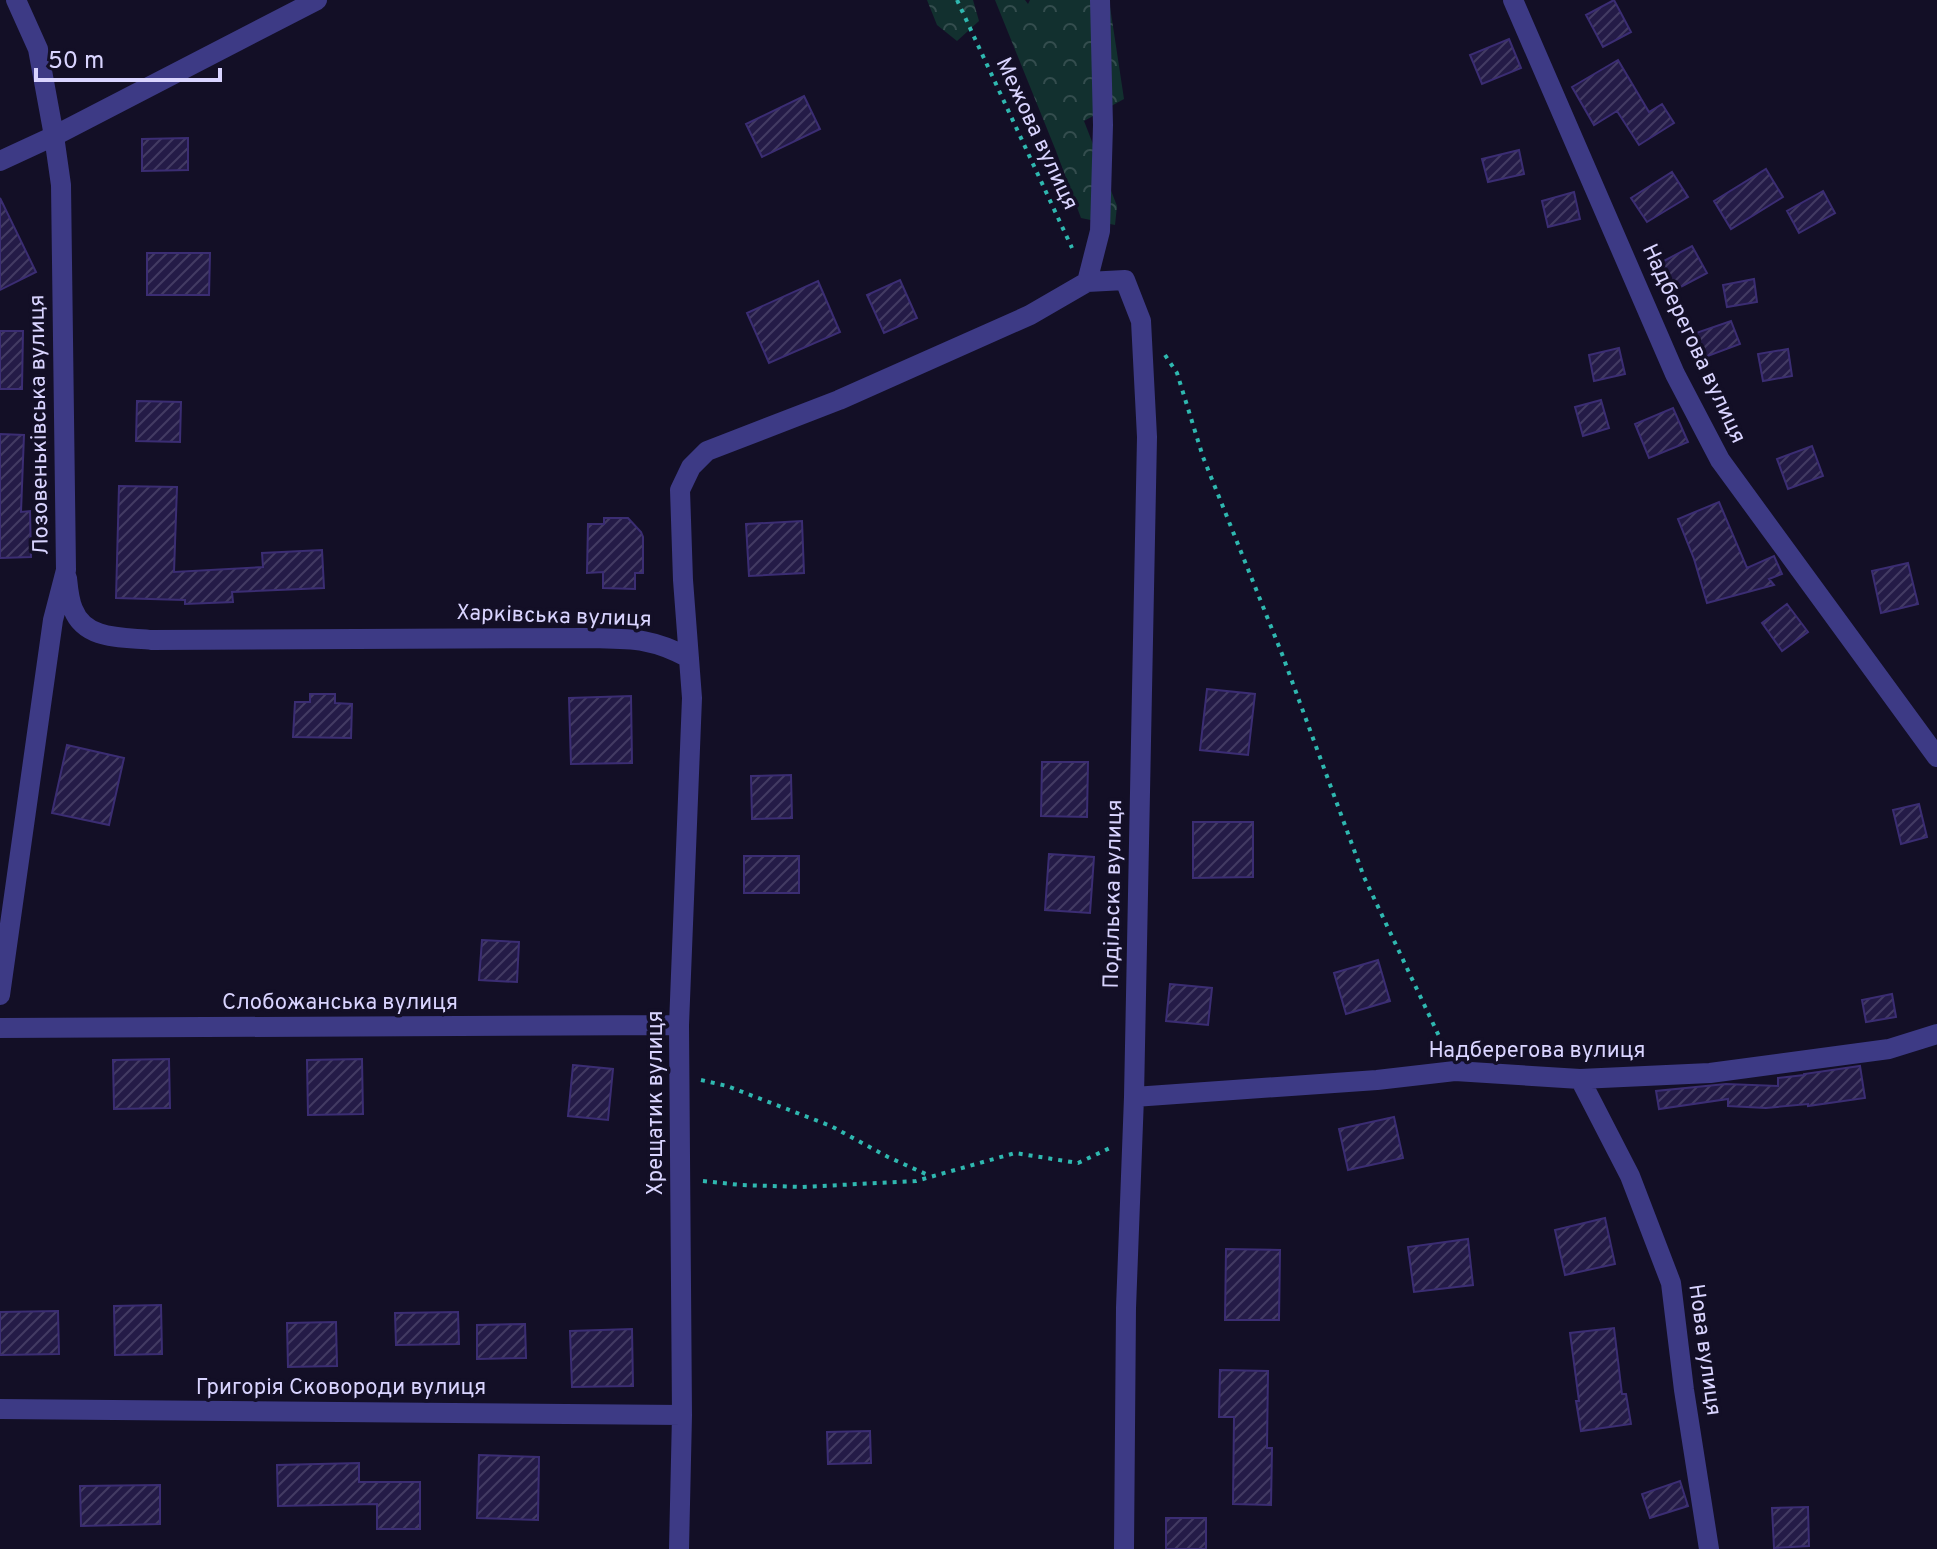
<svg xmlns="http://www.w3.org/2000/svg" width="1937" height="1549" font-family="Overpass,sans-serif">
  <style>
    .forest { fill: url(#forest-crowns) }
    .building { fill: url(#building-hatch); stroke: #3b2d73; stroke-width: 2 }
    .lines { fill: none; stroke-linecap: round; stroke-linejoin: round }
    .path { stroke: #2fb8b0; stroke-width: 4; stroke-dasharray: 4 6; stroke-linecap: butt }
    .minor { stroke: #3d3a85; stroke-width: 20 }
    .labels { text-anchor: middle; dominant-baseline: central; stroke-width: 7; stroke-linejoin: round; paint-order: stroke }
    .street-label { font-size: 22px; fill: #d9d4ff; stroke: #130f26 }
  </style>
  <defs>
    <pattern id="forest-crowns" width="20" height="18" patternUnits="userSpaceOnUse" patternTransform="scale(2)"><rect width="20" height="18" fill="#12302f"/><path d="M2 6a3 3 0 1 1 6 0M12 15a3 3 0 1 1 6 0" fill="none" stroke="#344d4e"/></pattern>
    <pattern id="building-hatch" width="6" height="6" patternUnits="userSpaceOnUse" patternTransform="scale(2)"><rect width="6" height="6" fill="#241b47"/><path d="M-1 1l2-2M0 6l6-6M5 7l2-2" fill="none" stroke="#433b63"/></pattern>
  </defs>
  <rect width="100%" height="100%" fill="#130f26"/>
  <path class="forest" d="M927,0H973L979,21L957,41L937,25Z
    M995,0H1025L1028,4L1030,0H1109L1124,99L1084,121L1117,206L1115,225L1081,218L1056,151Z"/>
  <path class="building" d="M1614,0L1631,32L1603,47L1586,15Z
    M1509,39L1521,68L1482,84L1470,55Z
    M1618,60L1649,112L1662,104L1674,123L1639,145L1617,111L1594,125L1572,87Z
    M804,96L820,129L762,157L746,124Z
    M188,138V170L142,171V139Z
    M1519,150L1524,174L1488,182L1482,159Z
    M1766,169L1783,197L1731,229L1714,201Z
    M1672,172L1688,197L1647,222L1631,198Z
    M1823,191L1835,213L1799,233L1787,211Z
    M1574,192L1580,219L1548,227L1542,201Z
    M0,198L36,272L0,290Z
    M1692,246L1707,273L1677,289L1662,262Z
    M147,253H210L209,295H147Z
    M1754,279L1757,302L1727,307L1723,285Z
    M900,280L917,318L884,333L867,295Z
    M818,281L840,332L769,363L747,313Z
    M1731,321L1740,344L1705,357L1696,333Z
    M0,331H23L22,389H0Z
    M1619,348L1625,374L1594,381L1589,355Z
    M1788,349L1792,376L1763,381L1758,354Z
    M1601,400L1609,428L1583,436L1575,407Z
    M137,401L181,402L180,442L136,441Z
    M1673,408L1688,442L1649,458L1635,424Z
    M0,434L24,435L21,512L30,511L31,557L0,558Z
    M1812,446L1823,476L1788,489L1777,459Z
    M119,486L177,487L174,572L263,567L262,553L322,550L324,588L232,592L233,602L185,604V600L116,598Z
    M1719,502L1747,568L1774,556L1782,574L1769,579L1774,585L1707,603L1694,559L1678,519Z
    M604,518H628L641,532L643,537V573H635V589L603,588V572L587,573L588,524H604Z
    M802,521L804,573L749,576L746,524Z
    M1908,563L1918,604L1881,613L1872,571Z
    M1787,604L1808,632L1782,651L1762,623Z
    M1207,689L1255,694L1248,755L1200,750Z
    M310,694H335V703L352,704L351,738L293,737L295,702H310Z
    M631,696L632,763L571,764L569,698Z
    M67,745L124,758L109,825L52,813Z
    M1042,762H1088L1087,817L1041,816Z
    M791,775L792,818L752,819L751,776Z
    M1919,804L1927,837L1901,844L1893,810Z
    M1193,822H1253V877L1193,878Z
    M1049,854L1094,857L1090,913L1045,910Z
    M744,856H799V893H744Z
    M482,940L519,942L517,982L479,980Z
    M1378,960L1390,1001L1346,1014L1334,973Z
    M1170,984L1212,988L1208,1025L1166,1021Z
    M1892,994L1896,1017L1866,1022L1862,1000Z
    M169,1059L170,1108L114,1109L113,1060Z
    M362,1059L363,1114L308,1115L307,1060Z
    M573,1065L613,1069L608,1120L568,1116Z
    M1860,1066L1865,1098L1808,1106V1104L1766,1108L1728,1106V1099L1659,1109L1656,1091L1726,1084L1778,1086V1078L1804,1075V1074Z
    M1394,1117L1403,1158L1348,1170L1339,1129Z
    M1605,1218L1615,1264L1565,1275L1555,1230Z
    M1468,1239L1473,1285L1414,1292L1408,1247Z
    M1226,1249L1280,1250L1279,1320H1225Z
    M161,1305L162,1354L115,1355L114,1306Z
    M58,1311L59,1354L0,1355V1312Z
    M458,1312L459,1344L396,1345L395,1313Z
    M336,1322L337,1366L288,1367L287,1323Z
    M525,1324L526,1358L477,1359V1325Z
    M1614,1328L1622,1394H1626L1631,1424L1581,1431L1576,1401H1579L1570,1333Z
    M632,1329L633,1386L572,1387L570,1331Z
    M1220,1370L1268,1371L1267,1448H1272L1271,1505L1233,1504L1234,1417H1219Z
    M870,1431L871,1463L828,1464L827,1432Z
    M479,1455L539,1457L538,1520L477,1518Z
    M359,1463V1482H420V1529H377V1504L278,1506L277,1465Z
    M1680,1481L1688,1506L1650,1518L1642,1494Z
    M160,1485V1524L81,1526L80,1486Z
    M1808,1507L1809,1546L1774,1548L1772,1508Z
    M1166,1518H1206V1549H1166Z"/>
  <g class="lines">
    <path class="path" d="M957,0L1072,248
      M1165,355L1177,373L1203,457L1282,654L1364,877L1446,1051
      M701,1080L727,1086L831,1126L888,1157L928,1175
      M703,1181L741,1185L802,1187L916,1181L1015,1153L1078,1163L1110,1148"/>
    <path class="minor" d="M1513,0L1675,374L1720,460L1937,757
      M0,161L54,136L317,0
      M1087,282L1100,231L1103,125L1100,0
      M67,578C68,588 69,600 73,609C85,641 124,637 152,640L587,638C629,639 651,637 689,658
      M0,995L53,620L66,570L61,185L54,136L38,49L16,0
      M0,1028L679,1025
      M1580,1079L1630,1176L1671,1283L1684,1390L1709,1549
      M1134,1097L1377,1080L1455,1071L1580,1079L1710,1073L1889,1049L1937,1034
      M0,1409L682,1415
      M679,1549L682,1415L679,1025L692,698L683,580L680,490L691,467L707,451L839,400L1030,315L1087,282L1125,280L1141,321L1147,437L1134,1097L1126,1308L1124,1549"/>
  </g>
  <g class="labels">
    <g class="street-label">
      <text transform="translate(1036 134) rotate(65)">Межова вулиця</text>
      <text transform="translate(1693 344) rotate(65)">Надберегова вулиця</text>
      <text transform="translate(40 425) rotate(-91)">Лозовеньківська вулиця</text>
      <text transform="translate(554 617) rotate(2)">Харківська вулиця</text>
      <text transform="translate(1114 894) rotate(-89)">Подільска вулиця</text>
      <text x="340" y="1003">Слобожанська вулиця</text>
      <text x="1537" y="1051">Надберегова вулиця</text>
      <text transform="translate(656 1103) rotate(-90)">Хрещатик вулиця</text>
      <text transform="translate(1704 1350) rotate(82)">Нова вулиця</text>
      <text x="341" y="1388">Григорія Сковороди вулиця</text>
    </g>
  </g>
  <path d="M36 68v12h184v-12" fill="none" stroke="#d9d4ff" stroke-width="4"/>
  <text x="48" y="68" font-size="24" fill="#d9d4ff" stroke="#130f26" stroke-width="6" paint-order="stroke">50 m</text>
</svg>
